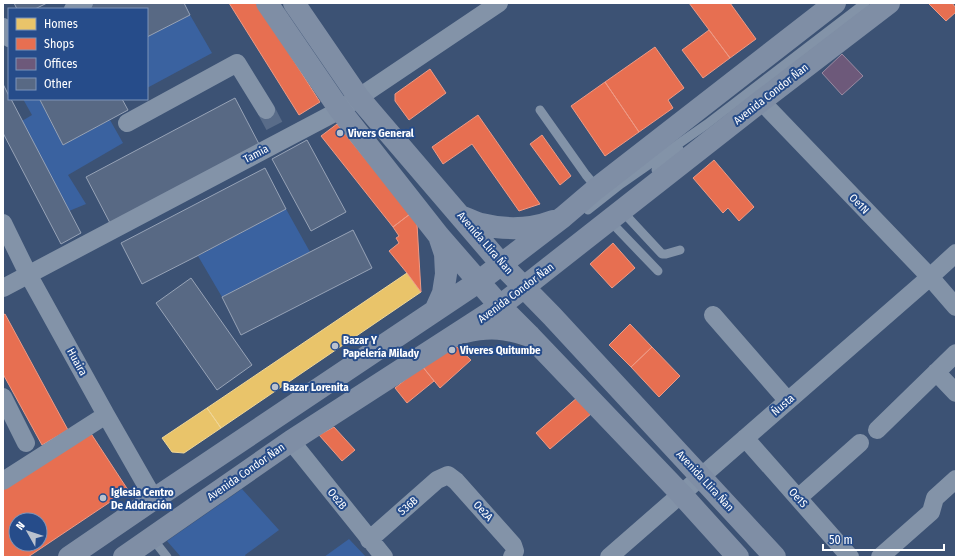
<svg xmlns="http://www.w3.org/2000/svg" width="959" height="560" font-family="'Fira Sans Condensed',sans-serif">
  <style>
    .green { fill: #3a62a0 }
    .homes { fill: #e9c46a; stroke: #f0d697 }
    .shops { fill: #e76f51; stroke: #ee9a85; fill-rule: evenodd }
    .offices { fill: #6d597a; stroke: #998ba2 }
    .building { fill: #586984; stroke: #97a3b7 }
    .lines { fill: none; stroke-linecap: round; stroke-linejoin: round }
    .street-tunnel { stroke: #596c89; stroke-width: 18; stroke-dasharray: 18 9; stroke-linecap: butt }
    .lane { stroke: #8393a8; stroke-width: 9 }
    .street { stroke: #8393a8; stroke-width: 18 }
    .secondary { stroke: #7f8ea5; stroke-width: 22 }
    .poi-dot { fill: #bbc2ce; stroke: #264c8a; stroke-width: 1.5 }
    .labels { text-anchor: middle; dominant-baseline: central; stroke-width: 4; stroke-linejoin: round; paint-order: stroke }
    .street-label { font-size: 11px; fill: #fff; stroke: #264c8a }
    .poi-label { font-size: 11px; font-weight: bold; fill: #fff; stroke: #264c8a; text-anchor: start }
  </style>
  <rect width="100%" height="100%" fill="#3c5274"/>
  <path class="green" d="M190,15L212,53L147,88V37Z
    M23,99H42L40,101L63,145L110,120L123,143L68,175L86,204L69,211L22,121L32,115Z
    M286,209L310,252L222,297L198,256Z
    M242,489L279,530L245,555L246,557H181L167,541Z
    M349,539L366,557H324Z"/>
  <path class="homes" d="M407,273L421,292L221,428L207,408Z
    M207,408L221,428L184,453L172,452L162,438Z"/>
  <path class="shops" d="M229,3H257L320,102L299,115Z
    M689,3H730L756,39L730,58Z
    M928,3H952L956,8V12L946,21Z
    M709,30L730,58L703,78L682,50Z
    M655,47L684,88L668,100L673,108L639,132L605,82Z
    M430,69L446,93L409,120L395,101V94Z
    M605,82L639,132L605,156L571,106Z
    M478,115L540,204L519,211L472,144L443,164L432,147Z
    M337,124L410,214L393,227L321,136Z
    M542,135L571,176L560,185L530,144Z
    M714,160L754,207L739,221L728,208L723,213L693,178Z
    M410,214L417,224L421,292L407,273L389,251L399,243L396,238L399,236L393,227Z
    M613,243L635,268L612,288L590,264Z
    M5,314L68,430L42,445L3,374V315Z
    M630,324L652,347L631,367L609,345Z
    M455,345L471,360L440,388L422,366Z
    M652,347L680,376L659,397L631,367Z
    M422,366L434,381L407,403L395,388Z
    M578,397L592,413L550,449L536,433Z
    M334,427L355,450L342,461L319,435Z
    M90,432L128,490L28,557H3V489ZM16,520H40V544H16Z"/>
  <path class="offices" d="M842,54L863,76L842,95L822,73Z"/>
  <path class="building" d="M14,3H47L35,9H17Z
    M91,3H184L190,15L147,37V9H91L89,4Z
    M3,84L9,96V99H11L81,233L61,244L3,133Z
    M235,98L259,144L110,223L86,177Z
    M42,99H122L128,110L63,145L40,100Z
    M307,140L346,212L311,231L272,159Z
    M265,168L286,209L197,256L142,284L121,243Z
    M353,230L372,268L241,335L222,297Z
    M191,278L252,365L217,390L156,303Z"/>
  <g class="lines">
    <path class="street-tunnel" d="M266,110L276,129"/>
    <path class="lane" d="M540,110L586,175L597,188
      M656,170L679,149
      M588,210L621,184L707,124L865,3
      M622,211L662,254H666L680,250
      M610,221L658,271
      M152,538L167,557"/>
    <path class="street" d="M73,9L84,3
      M3,27L9,38
      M761,101L930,277L956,307
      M127,123L237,63L266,110
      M3,223L28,274L106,415L154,499
      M3,288L340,110L499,3
      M713,315L788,401
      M936,372L956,393
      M3,397L26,443
      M877,430L956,353
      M745,438L850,557
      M291,441L384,557
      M3,481L106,415
      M798,498L860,443
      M369,540L437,480L448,475L456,481L513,545L515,551L512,557
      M609,557L930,277L956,253
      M880,557L931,512L935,498L956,479"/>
    <path class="secondary" d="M267,3L340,110L439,236L500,306L530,336L681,494L738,557
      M294,3L359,98L502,265L552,316L775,557
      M460,216C467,218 474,222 481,224C505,230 529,230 553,221
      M435,311L443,293L446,274L445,254L440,239
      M465,332C490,326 506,328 530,336
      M69,557L154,499L478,282L563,217L597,188L835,3
      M124,557L291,441L500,306L761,101L889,3"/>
  </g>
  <g class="poi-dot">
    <circle cx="340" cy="133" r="4"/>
    <circle cx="335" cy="346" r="4"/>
    <circle cx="452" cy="350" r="4"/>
    <circle cx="275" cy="387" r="4"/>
    <circle cx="103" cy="498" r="4"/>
  </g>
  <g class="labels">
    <g class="street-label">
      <text transform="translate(771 94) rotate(-38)">Avenida Condor Ñan</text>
      <text transform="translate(256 154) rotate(-28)">Tamia</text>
      <text transform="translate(859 204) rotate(46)">Oe1N</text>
      <text transform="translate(485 243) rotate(49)">Avenida Llira Ñan</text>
      <text transform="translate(516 293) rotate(-37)">Avenida Condor Ñan</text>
      <text transform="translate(77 362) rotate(61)">Huaira</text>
      <text transform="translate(783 405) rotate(-41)">Ñusta</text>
      <text transform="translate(246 472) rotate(-35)">Avenida Condor Ñan</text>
      <text transform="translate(705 481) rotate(47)">Avenida Llira Ñan</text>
      <text transform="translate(798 498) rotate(48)">Oe1S</text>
      <text transform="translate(337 499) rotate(51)">Oe2B</text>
      <text transform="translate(408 506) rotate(-41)">S36B</text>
      <text transform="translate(483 511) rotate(48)">Oe2A</text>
    </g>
    <g class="poi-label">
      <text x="348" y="133">Vivers General</text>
      <text x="343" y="340">Bazar Y<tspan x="343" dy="13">Papelería Milady</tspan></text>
      <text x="460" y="350">Viveres Quitumbe</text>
      <text x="283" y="387">Bazar Lorenita</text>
      <text x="111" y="492">Iglesia Centro<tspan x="111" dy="13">De Addración</tspan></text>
    </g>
  </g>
  <rect width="959" height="560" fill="none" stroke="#ffffff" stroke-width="8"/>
  <rect x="8" y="8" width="140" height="92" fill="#264c8a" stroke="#7d94b9"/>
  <rect x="16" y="18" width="20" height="12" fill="#e9c46a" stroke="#7d94b9"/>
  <text x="44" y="28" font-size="12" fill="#ffffff">Homes</text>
  <rect x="16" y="38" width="20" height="12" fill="#e76f51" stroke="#7d94b9"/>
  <text x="44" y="48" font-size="12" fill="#ffffff">Shops</text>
  <rect x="16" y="58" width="20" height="12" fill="#6d597a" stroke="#7d94b9"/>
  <text x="44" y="68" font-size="12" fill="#ffffff">Offices</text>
  <rect x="16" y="78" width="20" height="12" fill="#586984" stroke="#7d94b9"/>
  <text x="44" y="88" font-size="12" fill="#ffffff">Other</text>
  <g transform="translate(28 532) rotate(309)"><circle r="19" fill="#264c8a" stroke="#7d94b9"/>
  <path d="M0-3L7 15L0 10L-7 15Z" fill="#bbc2ce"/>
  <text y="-6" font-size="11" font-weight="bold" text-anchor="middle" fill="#ffffff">N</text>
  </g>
  <path d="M823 544v6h121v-6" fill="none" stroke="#ffffff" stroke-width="2"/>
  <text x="829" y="544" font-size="12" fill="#ffffff" stroke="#264c8a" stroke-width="3" paint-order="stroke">50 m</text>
</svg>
